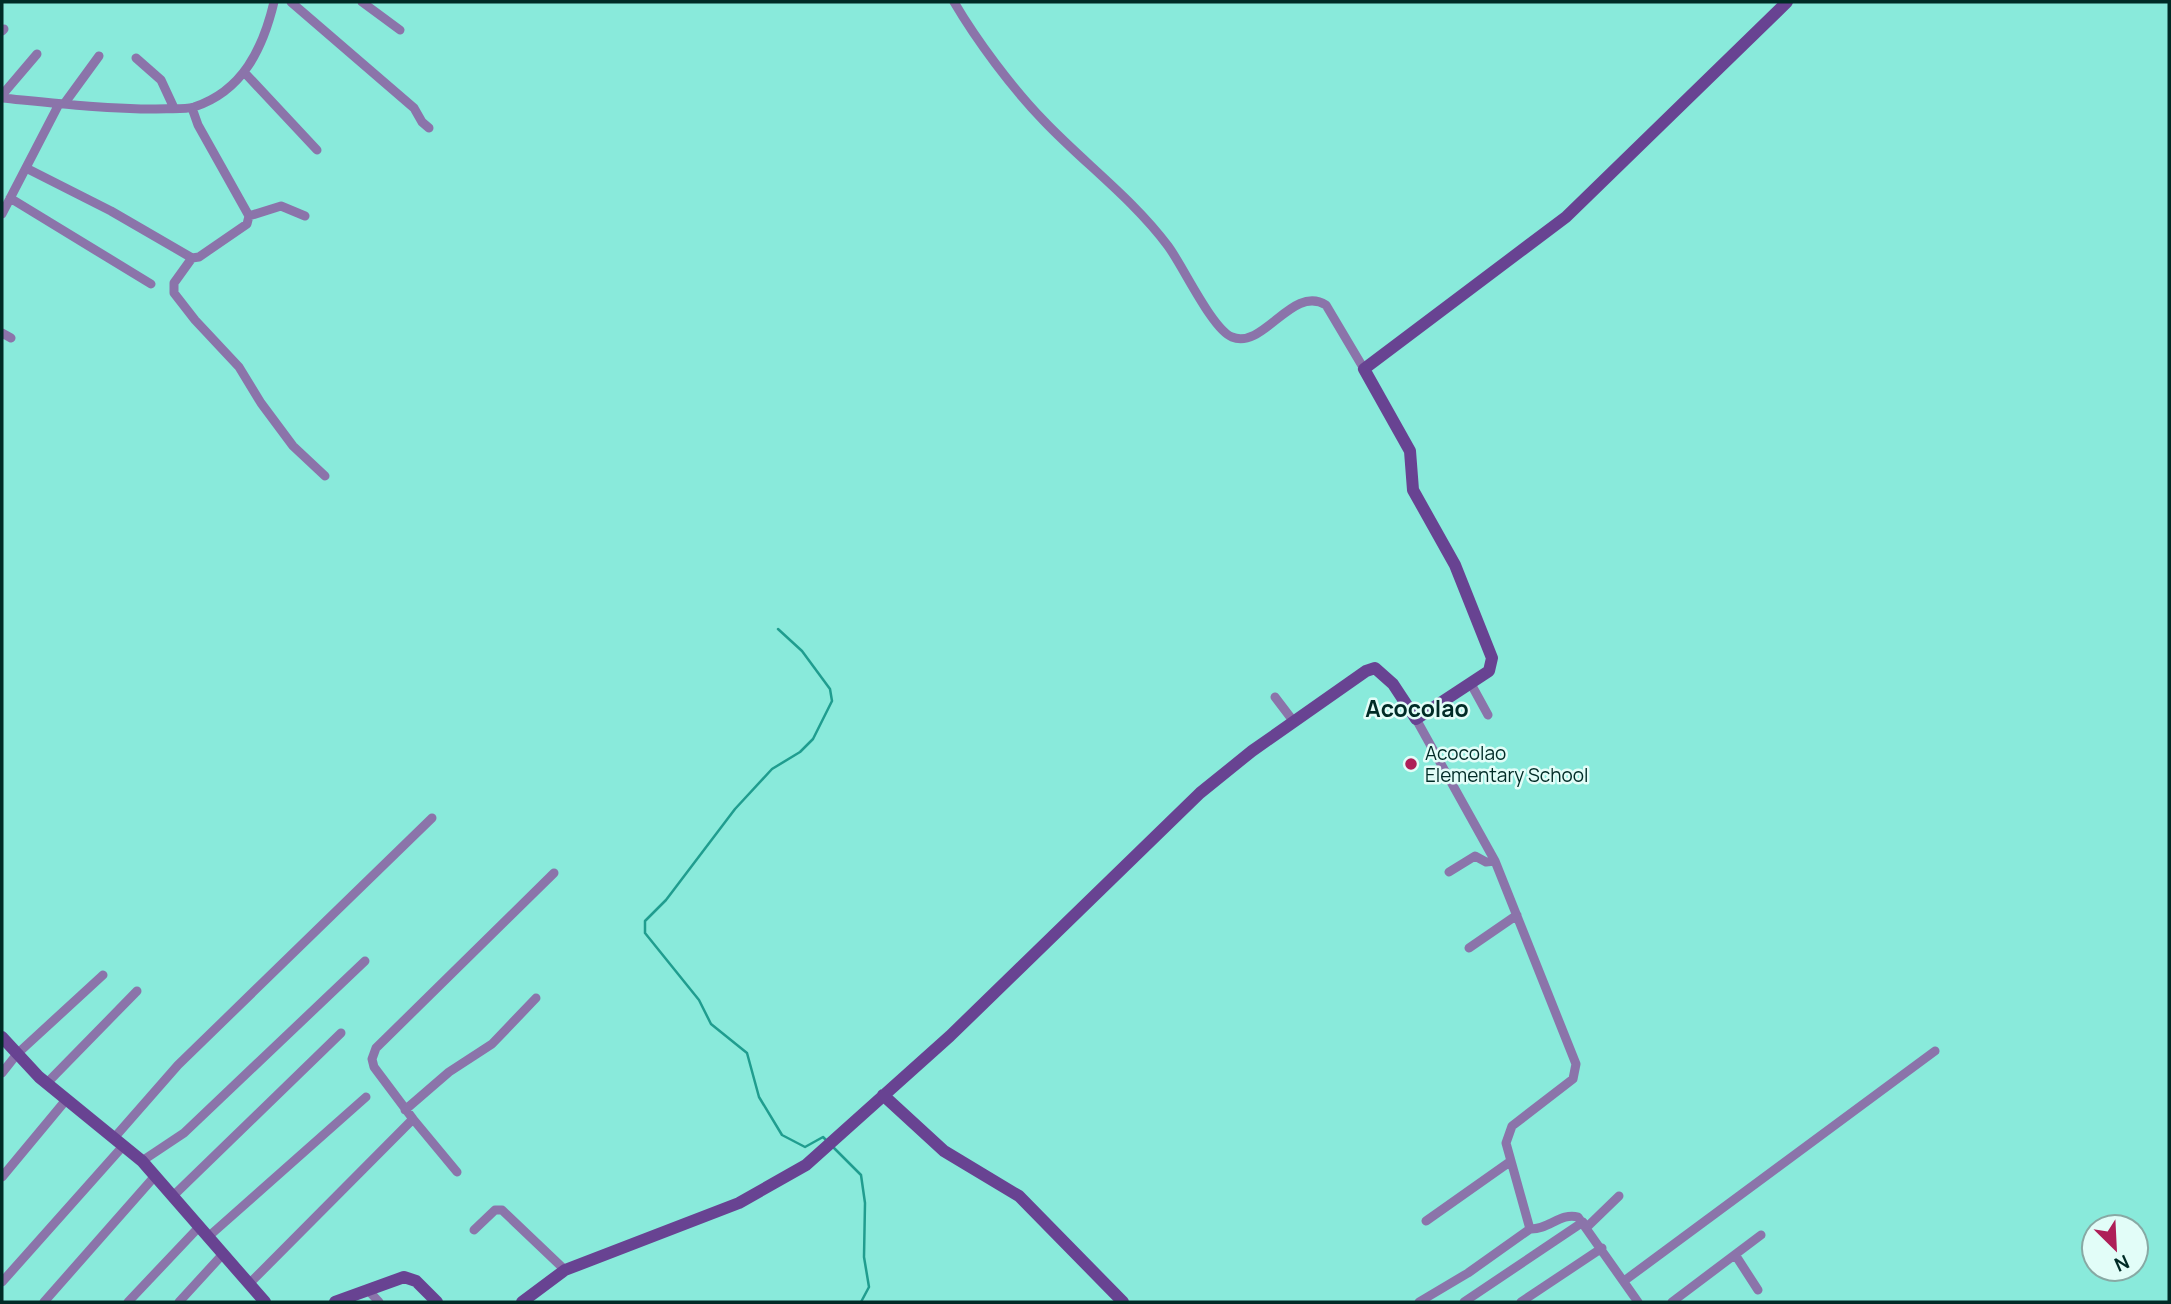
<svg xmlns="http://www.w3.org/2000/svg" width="2171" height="1304" font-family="Manrope,sans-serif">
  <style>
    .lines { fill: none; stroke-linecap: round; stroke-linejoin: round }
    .stream { stroke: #209d8f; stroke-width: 2.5 }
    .street { stroke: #8b74aa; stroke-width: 9 }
    .secondary { stroke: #684392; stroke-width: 12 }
    .poi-dot { fill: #ae1f58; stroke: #e2fdf8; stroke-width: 2.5 }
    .labels { text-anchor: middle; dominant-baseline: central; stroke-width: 5; stroke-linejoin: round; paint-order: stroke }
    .poi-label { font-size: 19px; fill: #002b26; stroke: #e2fdf8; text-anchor: start }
    .quarter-label { font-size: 23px; font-weight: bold; fill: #002b26; stroke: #e2fdf8 }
  </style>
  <rect width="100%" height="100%" fill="#89eadb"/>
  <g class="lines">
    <path class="stream" d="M778,629L802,651L830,689L832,701L813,739L800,752L772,769L735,809L666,900L645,921V933L699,1000L711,1024L747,1053L759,1097L782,1135L805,1147L823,1137L827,1141
      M832,1146L861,1175L865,1203L864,1257L869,1287L861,1302"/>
    <path class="street" d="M291,2L414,108L422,122L429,128
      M362,2L400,30
      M954,2C977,41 1012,88 1044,121C1084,163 1133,199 1168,246C1183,266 1212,329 1232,337C1264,350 1292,284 1326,305L1364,369
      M2,31L4,29
      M136,58L161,80L174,108
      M244,72L317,150
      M2,95L37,54
      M2,98C53,103 105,109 156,109C168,108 183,110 194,107C243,91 263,48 274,2
      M64,104L99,56
      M26,168L111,211L192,258L199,257L247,224L249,216L198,125L192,108
      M10,198L151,284
      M2,214L59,104
      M249,216L281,206L305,216
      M192,258L174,283V293L195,320L239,367L261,403L293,446L325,476
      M2,333L11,338
      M1471,684L1488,715
      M1275,697L1294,722
      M1416,719L1495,861L1576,1064L1573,1079L1512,1126L1506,1143L1530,1229C1548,1230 1561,1212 1578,1217L1638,1302
      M1449,872L1475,856L1486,862L1495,861
      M1469,948L1517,915
      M2,1073L17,1054L103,975
      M47,1083L137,991
      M405,1110L449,1072L492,1044L536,998
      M413,1119L457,1172
      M114,1138L178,1065L432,818
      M142,1161L184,1133L365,961
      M2,1177L66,1100
      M173,1196L341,1033
      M1426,1221L1511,1161
      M1587,1227L1619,1196
      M474,1230L495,1210H502L565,1270
      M208,1237L366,1097
      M1736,1256L1758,1290
      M1624,1281L1935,1051
      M2,1282L124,1145
      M249,1284L413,1119L374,1067L372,1059L376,1048L554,873
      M368,1290L379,1302
      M44,1302L155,1176
      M128,1302L199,1227
      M179,1302L223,1254
      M1419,1302L1468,1273L1530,1229
      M1464,1302L1583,1222
      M1521,1302L1602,1248
      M1672,1302L1761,1235"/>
    <path class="secondary" d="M2,1037L39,1077L142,1161L265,1302
      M883,1095L944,1151L1019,1196L1123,1302
      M335,1302L404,1277L416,1281L437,1302
      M522,1302L565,1270L739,1203L806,1165L950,1036L1200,793L1252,751L1366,671L1375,668L1393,684L1416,719L1489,671L1492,658L1455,565L1413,490L1410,451L1364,369L1566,217L1787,2"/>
  </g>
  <circle class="poi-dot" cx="1411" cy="764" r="7"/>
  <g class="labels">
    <g class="poi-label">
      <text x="1425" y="753">Acocolao<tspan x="1425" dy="22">Elementary School</tspan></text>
    </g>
    <g class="quarter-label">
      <text x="1417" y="708">Acocolao</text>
    </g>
  </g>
  <rect width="2171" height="1304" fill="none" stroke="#002b26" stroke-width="7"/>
  <g transform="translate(2115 1248) rotate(156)"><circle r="33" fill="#e2fdf8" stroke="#88a9a4" stroke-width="2"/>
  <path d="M0-5L12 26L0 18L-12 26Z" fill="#ae1f58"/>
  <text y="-10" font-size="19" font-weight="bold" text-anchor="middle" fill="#002b26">N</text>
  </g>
</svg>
